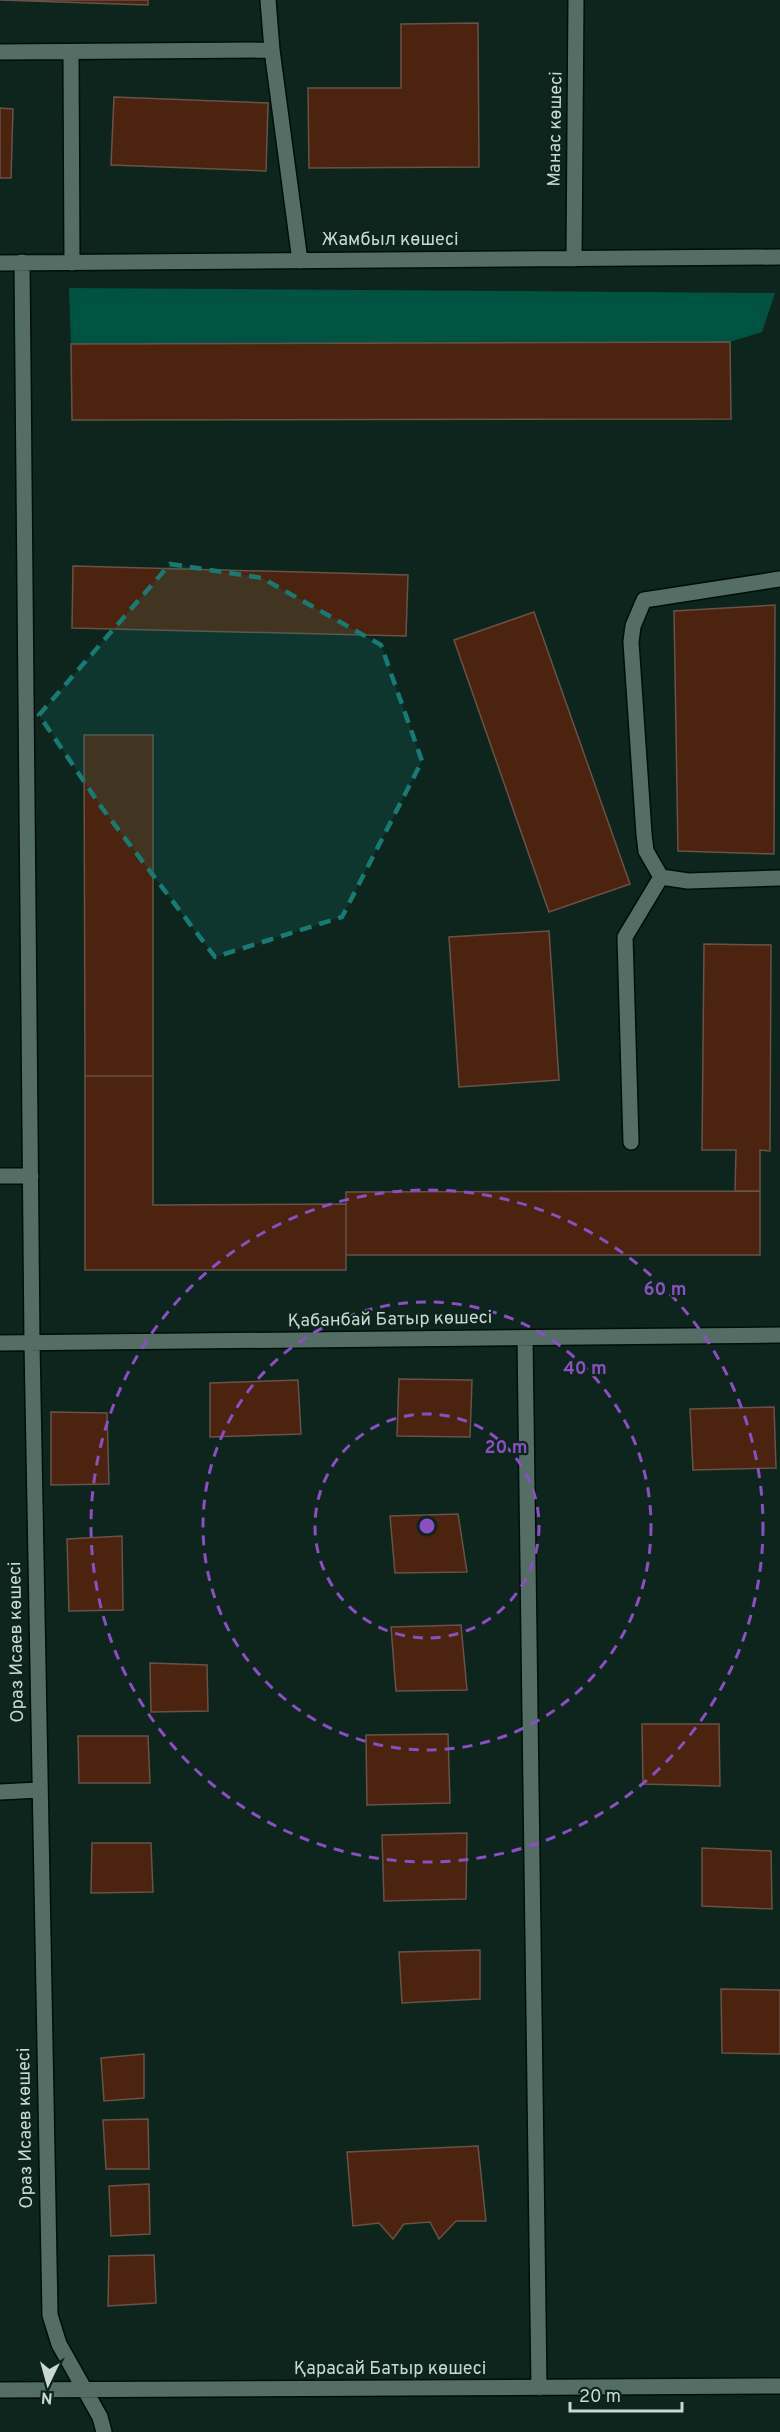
<svg xmlns="http://www.w3.org/2000/svg" width="780" height="2432" font-family="Overpass,sans-serif">
  <style>
    .green { fill: #005340 }
    .building { fill: #4c230e; stroke: #685248; stroke-width: 1.5 }
    .lines { fill: none; stroke-linecap: round; stroke-linejoin: round }
    .minor-casing { stroke: #000e08; stroke-width: 18 }
    .minor { stroke: #556e65; stroke-width: 15 }
    .marked { fill: #187b73; fill-opacity: 0.2; stroke: #187b73; stroke-width: 4.5; stroke-dasharray: 12 8; stroke-linejoin: round }
    .ring { fill: none; stroke: #8b4ec3; stroke-width: 3; stroke-dasharray: 10 8 }
    .labels { text-anchor: middle; dominant-baseline: central; stroke-width: 4.5; stroke-linejoin: round; paint-order: stroke }
    .street-label { font-size: 18px; fill: #cad8d3; stroke: #0d251d }
    .centre { fill: #8b4ec3; stroke: #0d251d; stroke-width: 3 }
    .ring-label { font-size: 18px; text-anchor: middle; font-weight: bold; fill: #8b4ec3; stroke: #0d251d; stroke-width: 4.5; stroke-linejoin: round; paint-order: stroke }
  </style>
  <rect width="100%" height="100%" fill="#0d251d"/>
  <path class="green" d="M69,288L775,293L762,332L730,342L71,344Z"/>
  <path class="building" d="M0,0H148V5Z
    M478,23L479,167L309,168L308,88H401V24Z
    M114,97L268,103L266,171L111,165Z
    M0,108L13,109L11,178H0Z
    M730,342L731,419L72,420L71,344Z
    M73,566L408,575L406,636L72,628Z
    M775,605L774,854L678,851L674,611Z
    M534,612L630,884L549,912L454,640Z
    M84,735H153V1076H85Z
    M549,931L559,1080L459,1087L449,937Z
    M704,944L771,945L770,1151L760,1150V1191H735L736,1150H702Z
    M85,1076H153V1205L346,1204V1270H85Z
    M760,1191V1255H346V1192Z
    M399,1379L472,1380L470,1437L397,1436Z
    M298,1380L301,1434L210,1437V1383Z
    M774,1407L776,1468L693,1470L690,1409Z
    M51,1412L107,1413L109,1484L51,1485Z
    M458,1514L467,1572L395,1573L390,1516Z
    M122,1536L123,1610L69,1611L67,1539Z
    M461,1625L467,1690L396,1691L391,1627Z
    M150,1663L207,1665L208,1711L151,1712Z
    M642,1724H719L720,1786L643,1784Z
    M448,1734L450,1803L367,1805L366,1735Z
    M78,1736H148L150,1783H79Z
    M467,1833L466,1899L384,1901L382,1835Z
    M92,1843H151L153,1892L91,1893Z
    M702,1848L771,1851L772,1909L702,1906Z
    M480,1950V1999L402,2003L399,1952Z
    M721,1989L780,1990V2054L722,2053Z
    M144,2054V2098L104,2101L101,2058Z
    M148,2119L149,2169H106L103,2120Z
    M478,2146L486,2221H456L439,2239L430,2222L404,2224L393,2239L379,2223L353,2226L347,2152Z
    M149,2184L150,2234L111,2236L109,2186Z
    M154,2255L156,2303L108,2306L109,2256Z"/>
  <g class="lines">
    <defs>
      <path id="minor" d="M268,0L272,50L300,261
        M0,52L272,50
        M71,53L72,263
        M574,259L576,0
        M22,262L32,1343L50,2315L59,2344L100,2417L104,2432
        M0,263L780,257
        M780,579L644,600L633,626L631,642L644,834L646,851L661,877L688,881L780,878
        M631,1142L625,937L661,877
        M0,1176H31
        M525,1338L539,2388
        M0,1343L780,1335
        M0,1792L39,1790
        M0,2390L780,2386"/>
    </defs>
    <use href="#minor" class="minor-casing"/>
    <use href="#minor" class="minor"/>
  </g>
  <path class="marked" d="M170,564L262,578L381,645L422,761L342,917L215,957L102,808L39,715Z"/>
  <g class="ring">
    <circle cx="427" cy="1526" r="112"/>
    <circle cx="427" cy="1526" r="224"/>
    <circle cx="427" cy="1526" r="336"/>
  </g>
  <g class="labels">
    <g class="street-label">
      <text transform="translate(556 129) rotate(-89)">Манас көшесі</text>
      <text x="390" y="240">Жамбыл көшесі</text>
      <text transform="translate(390 1320) rotate(-1)">Қабанбай Батыр көшесі</text>
      <text transform="translate(17 1642) rotate(-91)">Ораз Исаев көшесі</text>
      <text transform="translate(26 2128) rotate(-91)">Ораз Исаев көшесі</text>
      <text x="390" y="2369">Қарасай Батыр көшесі</text>
    </g>
  </g>
  <circle cx="427" cy="1526" r="9" class="centre"/>
  <g class="ring-label">
    <text x="665" y="1295">60 m</text>
    <text x="585" y="1374">40 m</text>
    <text x="506" y="1453">20 m</text>
  </g>
  <g transform="translate(48 2384) rotate(185)" stroke="#0d251d" stroke-width="4.5" paint-order="stroke">
  <path d="M0-4.5L10 22L0 15L-10 22Z" fill="#cad8d3"/>
  <text y="-9" font-size="16" font-weight="bold" text-anchor="middle" fill="#cad8d3">N</text>
  </g>
  <path d="M570 2402v9h112v-9" fill="none" stroke="#cad8d3" stroke-width="3"/>
  <text x="579" y="2402" font-size="18" fill="#cad8d3" stroke="#0d251d" stroke-width="4.5" paint-order="stroke">20 m</text>
</svg>
